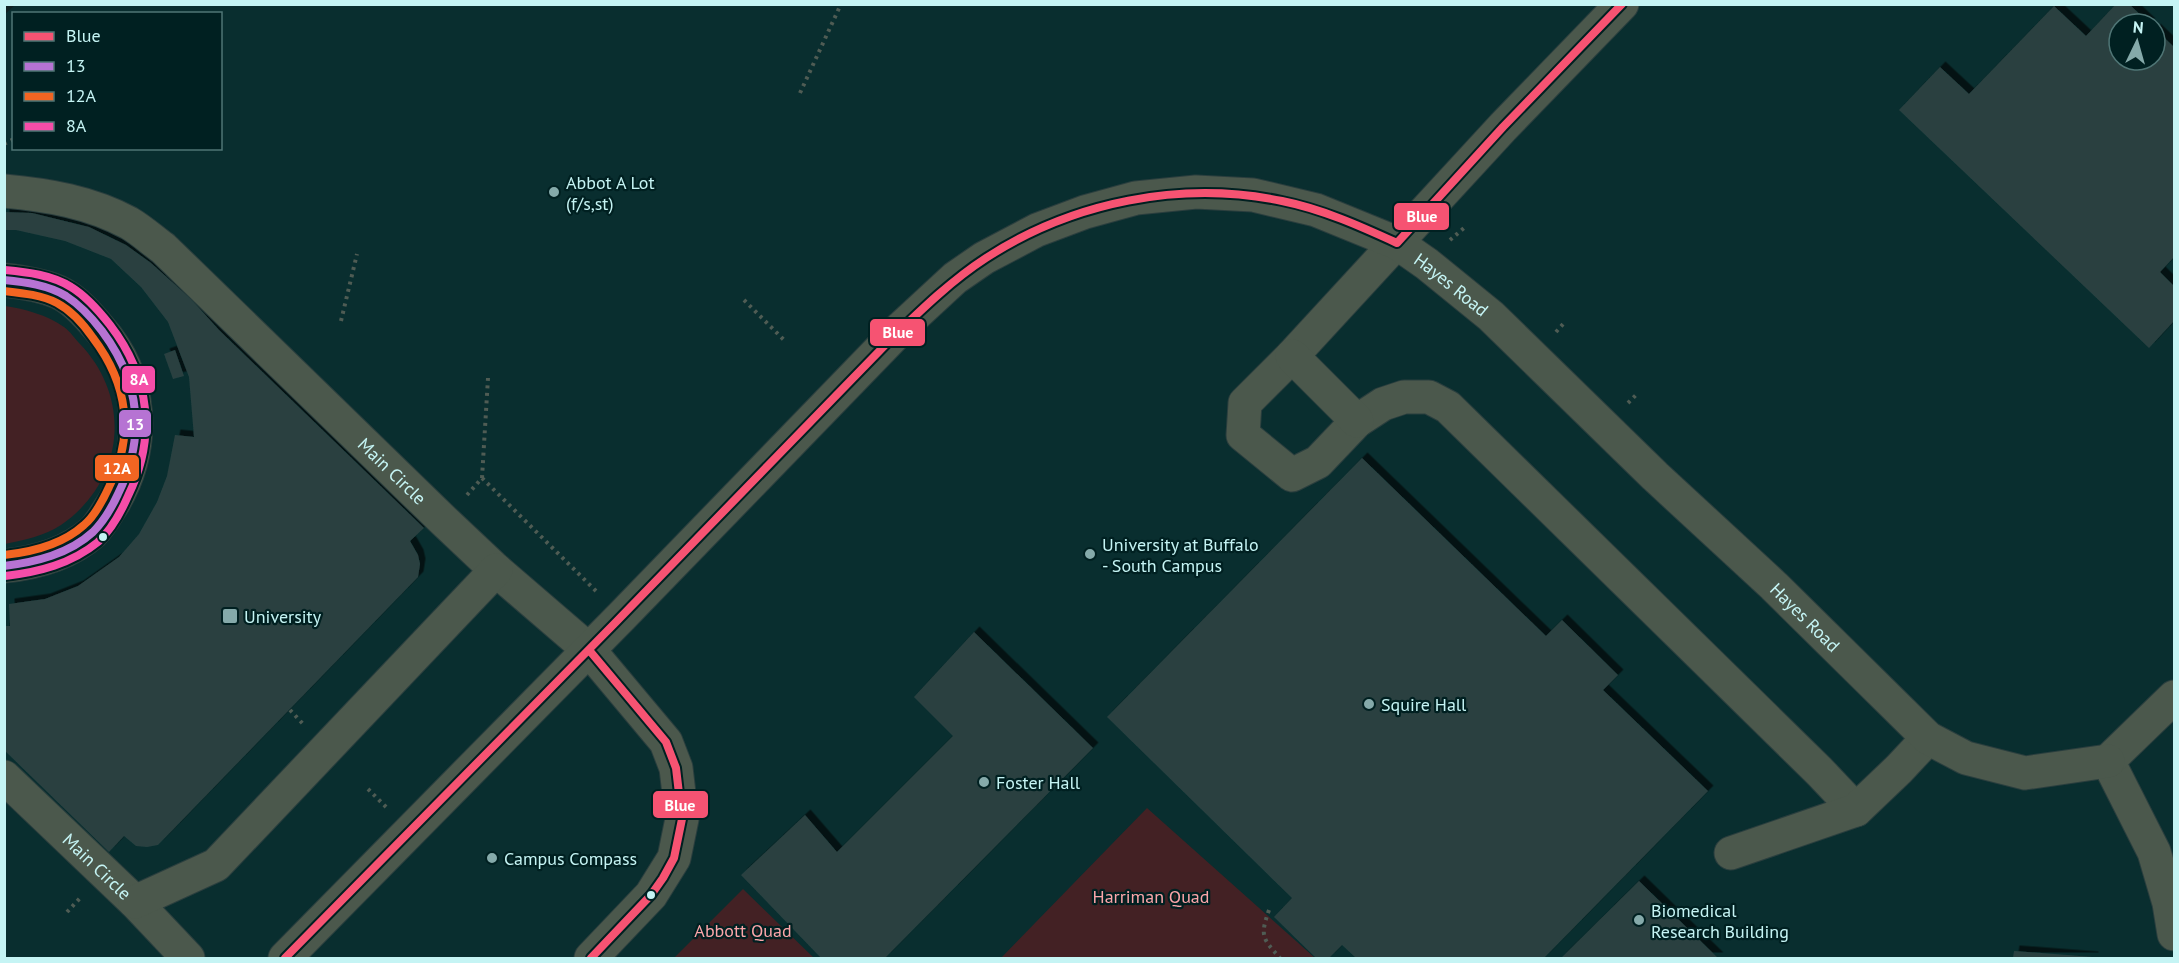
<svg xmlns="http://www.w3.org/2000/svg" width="2179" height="963" font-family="'PT Sans',sans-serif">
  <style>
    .built { fill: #092e2f; fill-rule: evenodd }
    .green { fill: #432124 }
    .building { fill: #294141; filter: url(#shadow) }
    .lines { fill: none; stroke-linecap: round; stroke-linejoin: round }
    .minor-casing { stroke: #2a3e3e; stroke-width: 35 }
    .path { stroke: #4f5c54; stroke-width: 4; stroke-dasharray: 3 4.5; stroke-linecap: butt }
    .minor { stroke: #4b584c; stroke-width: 33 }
    .bus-1-casing { stroke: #002021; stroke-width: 12 }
    .bus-2-casing { stroke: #002021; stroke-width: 12 }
    .bus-3-casing { stroke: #002021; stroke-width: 12 }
    .bus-4-casing { stroke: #002021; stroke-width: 12 }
    .bus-1 { stroke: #f65372; stroke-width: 8 }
    .bus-2 { stroke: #b673d3; stroke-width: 8 }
    .bus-3 { stroke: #f26522; stroke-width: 8 }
    .bus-4 { stroke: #f54da8; stroke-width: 8 }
    .poi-dot { fill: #85aaaa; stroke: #002021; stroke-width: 2 }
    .bus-dot { fill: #c5f4f4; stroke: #002021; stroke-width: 2 }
    .labels { text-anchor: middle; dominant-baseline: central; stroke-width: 4.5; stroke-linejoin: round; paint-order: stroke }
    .poi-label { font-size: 18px; fill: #c5f4f4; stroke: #002021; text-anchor: start }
    .street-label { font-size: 18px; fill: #c5f4f4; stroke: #002021 }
    .park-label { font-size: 18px; fill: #fca6aa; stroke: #002021 }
    .line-badge { stroke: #002021; stroke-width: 2 }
    .badge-label { font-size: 16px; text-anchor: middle; font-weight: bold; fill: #fff }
  </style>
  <defs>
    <filter id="shadow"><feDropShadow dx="5.5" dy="-5.5" stdDeviation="0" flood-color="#0009"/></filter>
  </defs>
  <rect width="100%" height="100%" fill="#0f2222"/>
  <path class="built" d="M15,5H2174V958H5L4,15ZM14,14H220V148H14ZM2119,24H2155V60H2119Z"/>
  <path class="green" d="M5,306C25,309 47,315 64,327C70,331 75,339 80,344C133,399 124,482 61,525C45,536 23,540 5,544Z
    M1147,808L1315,958H1001Z
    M743,889L814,958H674Z"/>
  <path class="building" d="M2116,4H2129L2150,24H2119V60H2155V29L2174,47V257L2160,272L2174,286V321L2149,348L1899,110L1940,67L1969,94L2054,6L2086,36Z
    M4,212L32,213L89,227L126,245L151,263L191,299L219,330L424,528L410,541L418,555L420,564L418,577L158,845L147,847L136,846L124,836L109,852L4,750V626H10L9,604L45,599L78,586L119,557L139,534L157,502L167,476L175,435L194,437L189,377L168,322L141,287L111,259L65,241L16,230H4Z
    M175,350L184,376L173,379L164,354Z
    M1362,458L1546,636L1562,620L1618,675L1603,690L1708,791L1544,958H1356L1342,945L1329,958H1316L1274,917L1292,898L1107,717Z
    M974,632L1093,748L885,958H821L741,875L805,815L837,852L953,736L914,697Z
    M1639,881L1718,958H1561Z
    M2014,951L2093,957V958H2013Z"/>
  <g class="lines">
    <defs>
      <g id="minor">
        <path d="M1622,4L1503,127L1292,356L1245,403L1243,435L1292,475L1318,462L1357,421L1383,404L1404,397H1429L1448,407L1819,771L1856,810"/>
        <path id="s1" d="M4,191C48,195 90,202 129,223C141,230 152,240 163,248L443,520L496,570L589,650L666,742L676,768L682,819L674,858L651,895L591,958"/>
        <path d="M4,280C23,282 41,285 58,292C74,299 88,315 99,328C143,377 147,445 114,502C108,511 101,524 93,532C68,554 36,563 4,566"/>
        <path d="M1292,356L1357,421"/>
        <path d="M2108,761L2154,852L2169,903L2174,934"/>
        <path d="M2108,761L2174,697"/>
        <path id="s2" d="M4,777L135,902L188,958"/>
        <path d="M1731,853L1856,810L1899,769L1928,738"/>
        <path d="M135,902L216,865L496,570"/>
        <path id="s3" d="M285,958L622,616L902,327L955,278L984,258L1037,230L1085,212L1136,198L1196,192L1253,195L1316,210L1397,243L1427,264L1491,316L1655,476L1774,586L1928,738L1966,758L2025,773L2108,761"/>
      </g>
    </defs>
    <use href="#minor" class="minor-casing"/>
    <path class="path" d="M800,93L841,4
      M4,144L14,139
      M1450,240L1464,228
      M744,300L784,340
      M341,321L357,254
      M1556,332L1564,323
      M1628,403L1638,393
      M482,478L598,593
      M467,495L482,478L488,378
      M290,710L303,724
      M368,789L387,808
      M1269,910C1260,936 1262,938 1280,958
      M67,912L81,897"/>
    <use href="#minor" class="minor"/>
    <defs>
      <path id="bus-1" d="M589,650L666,742L676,768L682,819L674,858L663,878L651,895L591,958
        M285,958L616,622L893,337C922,309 952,280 986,258C1072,202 1181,180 1282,201C1322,209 1360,226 1397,243L1503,127L1622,4"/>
      <path id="bus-2" d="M4,280C25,282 48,285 66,296C80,305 92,318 102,331C140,382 146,437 118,494C112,507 103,522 93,532C69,554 36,562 4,566"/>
      <path id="bus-3" d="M4,291C22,293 42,295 57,303C72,311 84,325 93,338C128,384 135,435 109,487C103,500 95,516 84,525C62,545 33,552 4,555"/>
      <path id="bus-4" d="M5,270C27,272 52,275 71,287C86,296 99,311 110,325C150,377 157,437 128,496C121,512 111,530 98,542C71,564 39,572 5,576"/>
    </defs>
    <use href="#bus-1" class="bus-1-casing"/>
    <use href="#bus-2" class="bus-2-casing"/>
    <use href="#bus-3" class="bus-3-casing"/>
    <use href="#bus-4" class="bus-4-casing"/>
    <use href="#bus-1" class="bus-1"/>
    <use href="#bus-2" class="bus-2"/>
    <use href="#bus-3" class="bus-3"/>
    <use href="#bus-4" class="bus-4"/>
  </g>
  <g class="poi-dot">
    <circle cx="554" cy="192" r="6"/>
    <circle cx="1090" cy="554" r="6"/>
    <rect x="222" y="608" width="16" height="16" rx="3"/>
    <circle cx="1369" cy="704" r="6"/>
    <circle cx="984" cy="782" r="6"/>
    <circle cx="492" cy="858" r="6"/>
    <circle cx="1639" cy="920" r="6"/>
  </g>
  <g class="bus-dot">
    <circle cx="103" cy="537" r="5"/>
    <circle cx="651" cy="895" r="5"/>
  </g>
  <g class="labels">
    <g class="poi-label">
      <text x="566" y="182">Abbot A Lot<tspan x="566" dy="21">(f/s,st)</tspan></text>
      <text x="1102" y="544">University at Buffalo<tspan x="1102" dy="21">- South Campus</tspan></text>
      <text x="244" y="616">University</text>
      <text x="1381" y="704">Squire Hall</text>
      <text x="996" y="782">Foster Hall</text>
      <text x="504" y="858">Campus Compass</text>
      <text x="1651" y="910">Biomedical<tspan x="1651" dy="21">Research Building</tspan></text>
    </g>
    <g class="street-label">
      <text stroke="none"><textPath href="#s3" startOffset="1492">Hayes Road</textPath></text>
      <text stroke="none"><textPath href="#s1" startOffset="492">Main Circle</textPath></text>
      <text stroke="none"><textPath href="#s3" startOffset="1978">Hayes Road</textPath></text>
      <text stroke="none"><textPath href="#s2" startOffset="129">Main Circle</textPath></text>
    </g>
    <g class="park-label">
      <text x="1151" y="896">Harriman Quad</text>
      <text x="743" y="930">Abbott Quad</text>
    </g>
  </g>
  <g class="line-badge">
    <rect x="1393" y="202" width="57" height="29" rx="6" fill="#f65372"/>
    <rect x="869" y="318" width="57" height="29" rx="6" fill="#f65372"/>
    <rect x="121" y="365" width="35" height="29" rx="6" fill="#f54da8"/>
    <rect x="118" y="409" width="34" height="29" rx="6" fill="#b673d3"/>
    <rect x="94" y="454" width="46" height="28" rx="6" fill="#f26522"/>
    <rect x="652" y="790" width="57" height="29" rx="6" fill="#f65372"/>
  </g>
  <g class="badge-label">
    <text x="1422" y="222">Blue</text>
    <text x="898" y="338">Blue</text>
    <text x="139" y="385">8A</text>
    <text x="135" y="430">13</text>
    <text x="117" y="474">12A</text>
    <text x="680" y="811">Blue</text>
  </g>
  <rect width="2179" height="963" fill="none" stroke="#c5f4f4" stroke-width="12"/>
  <rect x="12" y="12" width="210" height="138" fill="#002021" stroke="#4f7575" stroke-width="1.5"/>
  <rect x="24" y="32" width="30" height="9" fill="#f65372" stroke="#4f7575" stroke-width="1.5"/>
  <text x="66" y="42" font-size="18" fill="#c5f4f4">Blue</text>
  <rect x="24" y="62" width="30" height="9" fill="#b673d3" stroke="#4f7575" stroke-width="1.5"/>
  <text x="66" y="72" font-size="18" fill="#c5f4f4">13</text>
  <rect x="24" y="92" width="30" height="9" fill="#f26522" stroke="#4f7575" stroke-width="1.5"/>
  <text x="66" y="102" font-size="18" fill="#c5f4f4">12A</text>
  <rect x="24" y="122" width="30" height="9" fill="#f54da8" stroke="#4f7575" stroke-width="1.5"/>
  <text x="66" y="132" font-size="18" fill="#c5f4f4">8A</text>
  <g transform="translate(2137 42) rotate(5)"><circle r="28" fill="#002021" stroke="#4f7575" stroke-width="1.5"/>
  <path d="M0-4.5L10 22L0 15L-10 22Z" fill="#85aaaa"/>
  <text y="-9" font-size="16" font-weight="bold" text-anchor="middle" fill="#c5f4f4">N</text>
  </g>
</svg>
